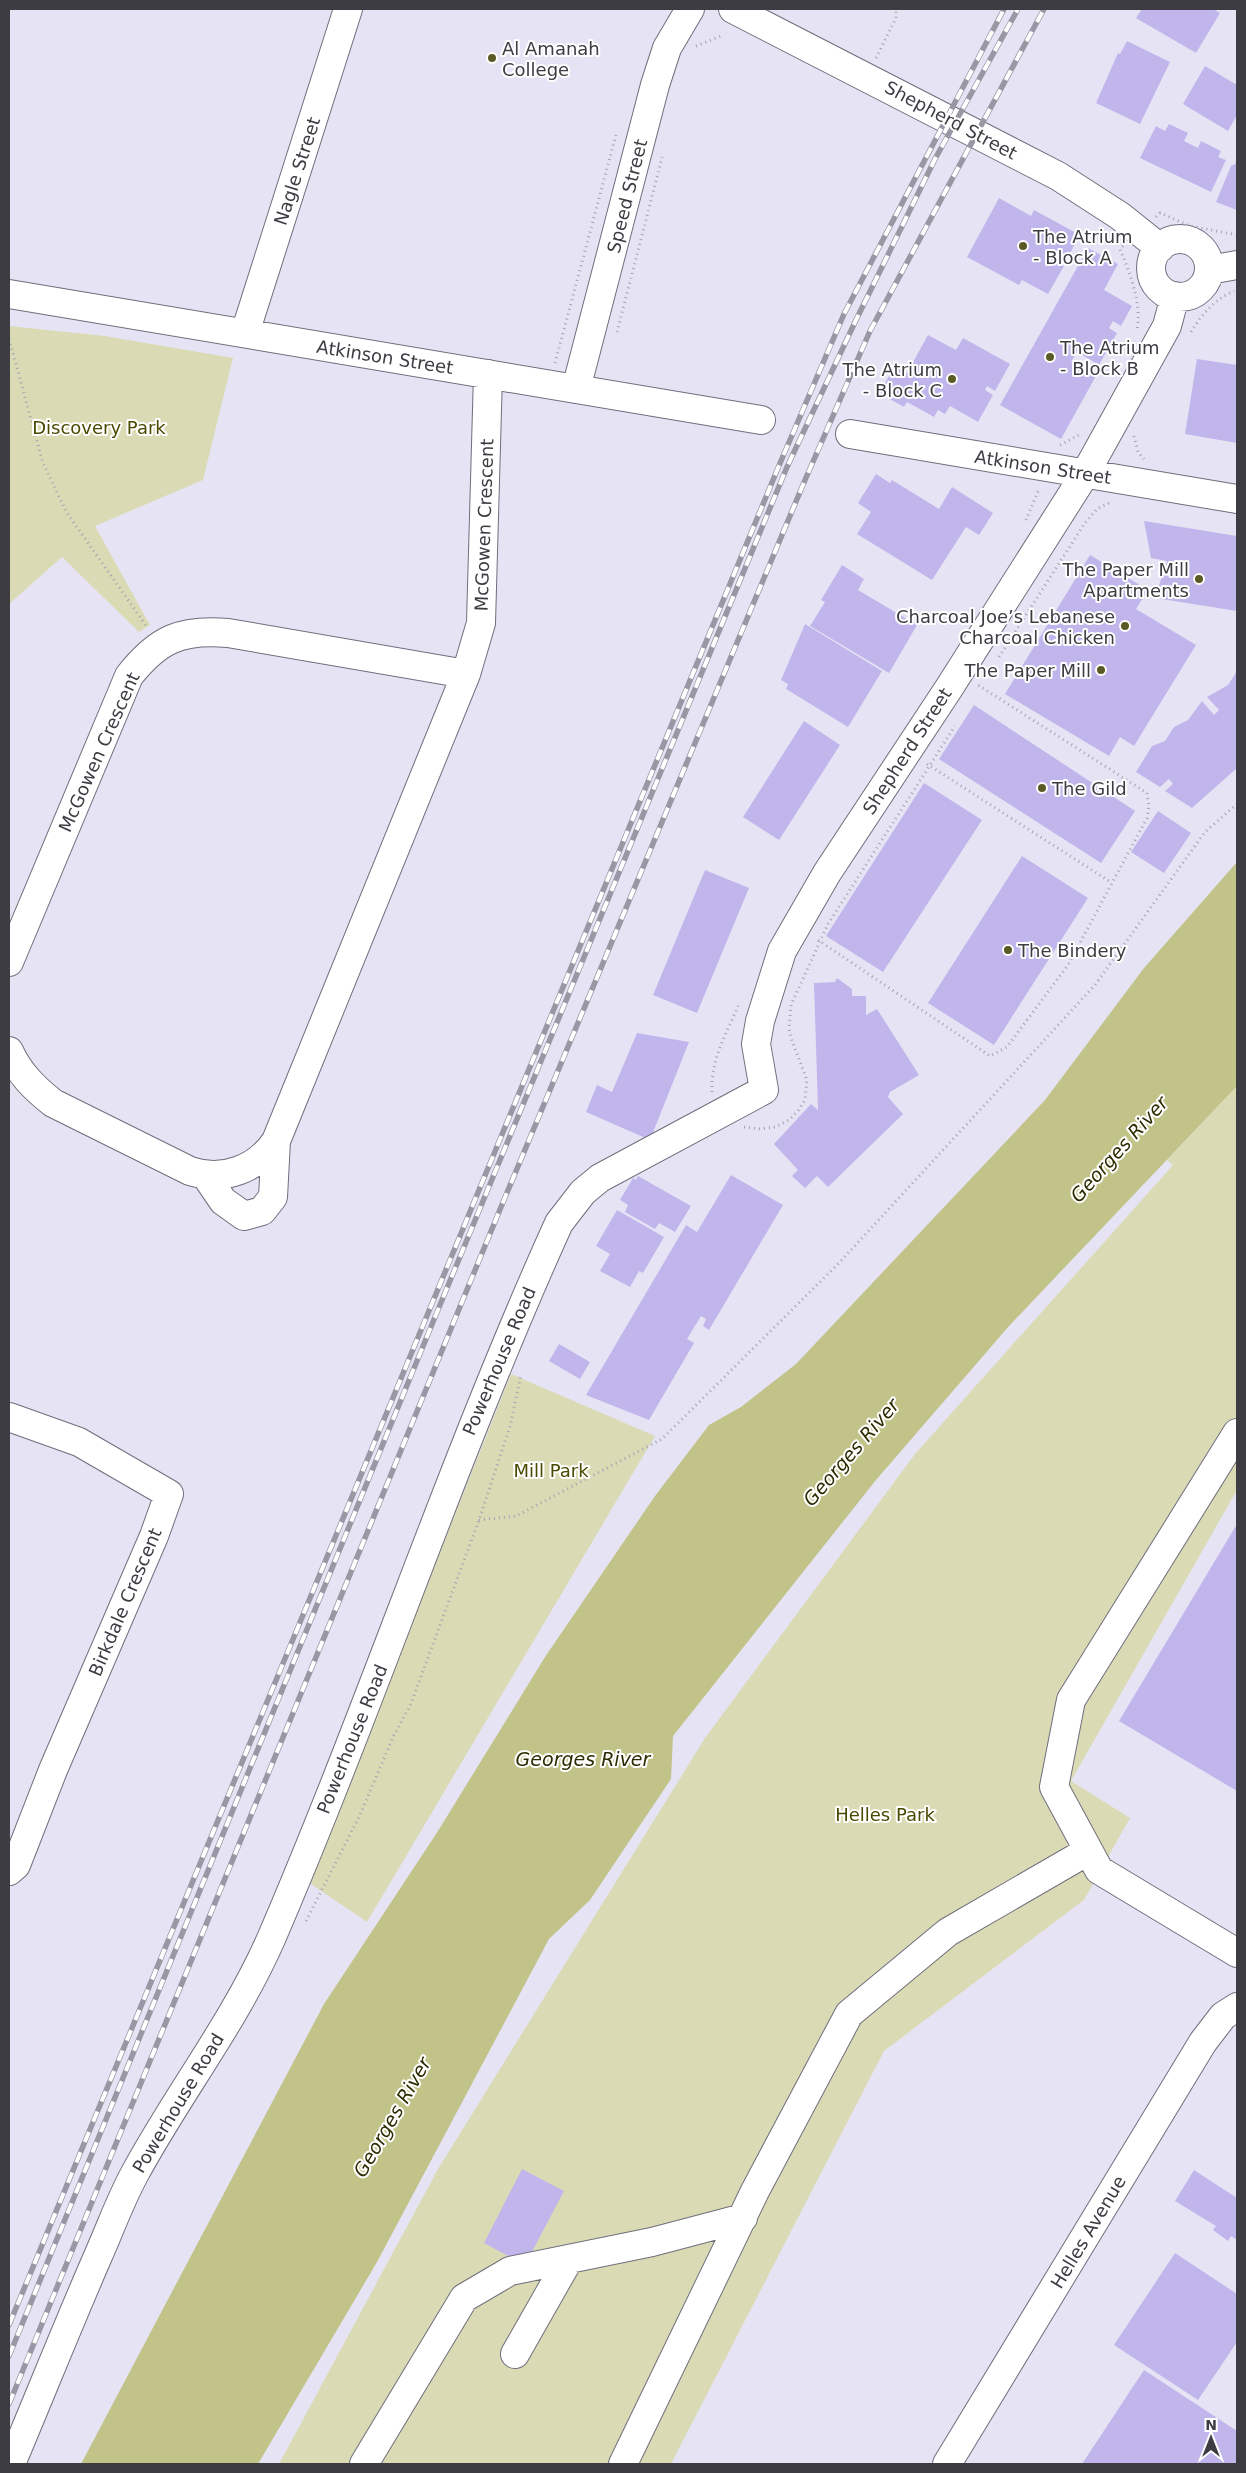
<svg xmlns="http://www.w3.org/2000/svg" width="1246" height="2473" font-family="'DejaVu Sans',sans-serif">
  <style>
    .green { fill: #dadbb5 }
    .water { fill: #c2c389 }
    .building { fill: #c0b6ec }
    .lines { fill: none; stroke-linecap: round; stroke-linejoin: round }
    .minor-casing { stroke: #706e7c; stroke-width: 30 }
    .path { stroke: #a4a3af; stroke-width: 3; stroke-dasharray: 1 4; stroke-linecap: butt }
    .minor { stroke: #fff; stroke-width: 28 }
    .rail-casing { stroke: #9997a3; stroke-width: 5.5 }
    .rail { stroke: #fff; stroke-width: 4; stroke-dasharray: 11; stroke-linecap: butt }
    .poi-dot { fill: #5b5a27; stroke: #fff; stroke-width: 2 }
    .labels { text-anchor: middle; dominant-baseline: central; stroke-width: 4; stroke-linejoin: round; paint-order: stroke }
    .poi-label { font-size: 18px; fill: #3d3c42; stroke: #fff; text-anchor: start }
    .street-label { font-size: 18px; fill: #3d3c42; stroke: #fff }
    .park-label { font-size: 18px; fill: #4a4900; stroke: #fff }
    .water-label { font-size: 19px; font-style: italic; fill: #2d2c00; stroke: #fff }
  </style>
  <rect width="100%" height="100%" fill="#e6e4f4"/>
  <path class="green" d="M9,326L105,336L233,358L203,480L95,526L150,625L139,632L62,557L9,604Z
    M1237,1086V1490L1071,1781L1130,1818L1084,1900L884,2051L671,2464H279L438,2169L705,1738L915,1454L1173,1165L1167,1160Z
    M511,1374L655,1436L367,1922L308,1882Z"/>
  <path class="water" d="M1237,862V1086L1009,1326L876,1480L673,1736L671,1779L590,1900L549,1939L377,2262L258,2464H81L324,2004L438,1831L545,1657L655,1496L709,1425L741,1407L796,1364L1045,1100L1144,968Z"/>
  <path class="building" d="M1142,9H1213L1220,13L1196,53L1136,18Z
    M1127,41L1170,62L1140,124L1096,103L1118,53L1120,54Z
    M1205,66L1237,85V115L1228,131L1183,104Z
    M1169,124L1188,133L1184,141L1198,148L1201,141L1221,151L1218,157L1226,160L1211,192L1140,158L1156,126L1165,131Z
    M1237,163V210L1216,202L1231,166Z
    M999,198L1031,216L1034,210L1080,235L1065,262L1058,258L1056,262L1064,266L1048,294L1022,280L1019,285L967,257Z
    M1088,248L1118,264L1104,290L1132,306L1121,326L1113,321L1109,328L1117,333L1099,365L1077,352L1071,362L1096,376L1061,439L1000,405Z
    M928,335L956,350L963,338L1010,364L995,391L987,386L985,390L993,395L978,422L950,406L945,414L938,410L934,417L907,402L904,407L879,393L895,366L907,373Z
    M1197,359L1237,365V443L1185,434Z
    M876,474L890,483L892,480L939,509L952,487L993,513L979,535L966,527L932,580L857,534L871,512L858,503Z
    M1144,521L1237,536V611L1155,598L1167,561L1151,558Z
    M1090,555L1148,590L1136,609L1196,645L1134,746L1120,737L1109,756L1005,694Z
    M842,565L864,579L858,590L917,625L889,673L810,626L825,602L821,600Z
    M805,624L882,671L848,727L786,689L788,684L781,680Z
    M1237,671V768L1192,808L1165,791L1173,784L1169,779L1160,787L1136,772L1152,746L1165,741L1174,727L1188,720L1202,701L1214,715L1219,710L1207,697L1228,685Z
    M974,705L1135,811L1101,863L939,759Z
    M804,721L840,745L779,840L743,817Z
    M924,783L982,820L883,972L826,936Z
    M1158,811L1191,833L1164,873L1131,852Z
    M1022,856L1088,898L994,1045L928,1003Z
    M705,870L749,888L697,1013L653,995Z
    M837,978L852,989V996H866V1015L877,1009L919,1075L890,1092L888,1097L903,1114L828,1187L817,1176L805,1188L792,1176L798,1170L774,1144L811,1104L818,1110L814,983L835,982Z
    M637,1033L689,1042L650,1140L586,1112L597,1085L612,1092Z
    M731,1175L783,1205L709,1330L703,1326L706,1319L701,1316L687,1339L694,1343L649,1420L586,1395L686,1225L697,1232Z
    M638,1176L691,1206L675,1232L659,1223L655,1229L625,1212L628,1205L620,1200L633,1178L636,1180Z
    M617,1210L664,1237L643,1273L639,1271L630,1287L600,1271L610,1254L596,1246Z
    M559,1344L590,1362L580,1379L549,1361Z
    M1237,1524V1791L1119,1721Z
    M522,2169L564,2191L525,2265L484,2243Z
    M1194,2170L1237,2198V2240L1231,2236L1228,2241L1213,2230L1216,2226L1175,2201Z
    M1175,2253L1237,2294V2342L1198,2400L1114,2345Z
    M1144,2370L1237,2431V2464H1082Z"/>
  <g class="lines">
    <defs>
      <path id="minor" d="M733,9L1058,176L1120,216L1160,248
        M1151 268a29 29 0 1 1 58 0a29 29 0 1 1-58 0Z
        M1209,270L1237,265
        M9,294L761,420
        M245,333L348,9
        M576,389L655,85L667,48L690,9
        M850,434L1237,499
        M9,962L129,676C158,639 181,629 228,633L466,674
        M9,1051C19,1073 34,1088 53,1103L190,1171C223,1182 257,1169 276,1141L466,674L481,623L488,374
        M206,1176L223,1201L244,1216L262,1211L273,1197L276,1141
        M9,1417L79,1442L169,1494L154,1536L53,1770L16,1865L9,1871
        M1237,1433L1071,1700L1054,1787L1099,1870L1237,1953
        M515,2354L569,2259
        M11,2464C40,2395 68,2325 98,2256C110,2229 120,2201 134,2175C177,2095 234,2023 271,1939C373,1702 453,1457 559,1223L583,1192L600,1178L764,1090L756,1044L760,1021L782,951L827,873L949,688L1085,474L1167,326L1175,296
        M364,2464L464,2298L510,2271L652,2242L743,2218
        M623,2464L755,2191L849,2014L948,1932L1088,1851
        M947,2464L1203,2042L1223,2016L1237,2007"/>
    </defs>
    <use href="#minor" class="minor-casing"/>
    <path class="path" d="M696,46L721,36
      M876,58L896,18V9
      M1156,217L1160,213L1190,226L1237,235
      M1123,246L1120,249C1130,274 1142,303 1137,330
      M617,332L663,154
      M1191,332C1202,314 1214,300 1234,291
      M9,339L43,463L67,513L147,627
      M555,363L616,135
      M1134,436L1138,452L1144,459
      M1060,445L1079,435
      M1026,520L1039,489
      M999,657L1085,523L1097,509L1111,502
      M927,764L1112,883
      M818,940L990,1056L1007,1047L1068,965L1147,818L1149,806L1147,793L978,685
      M712,1092C710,1061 727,1032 739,1004
      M744,1127L760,1129L775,1127L789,1120L798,1111L805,1100L807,1080L792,1041L789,1029L791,1005L828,924L955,726
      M479,1520L516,1516L662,1439L839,1263L1095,985L1205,832L1237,804
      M306,1921L359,1817L394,1735L410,1706L479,1520L510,1426L521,1375"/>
    <use href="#minor" class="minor"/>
    <defs>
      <path id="rail" d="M9,2325L778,468L844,314L1004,9
        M9,2356L435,1317L787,467L856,320L935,159L1018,9
        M9,2404L501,1207L805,480L870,331L1044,9"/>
    </defs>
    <use href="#rail" class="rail-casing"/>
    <use href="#rail" class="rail"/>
  </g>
  <g class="poi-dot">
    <circle cx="492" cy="58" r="5"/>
    <circle cx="1023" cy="246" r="5"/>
    <circle cx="1050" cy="357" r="5"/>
    <circle cx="952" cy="379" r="5"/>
    <circle cx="1199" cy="579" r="5"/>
    <circle cx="1125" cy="626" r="5"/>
    <circle cx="1101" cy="670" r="5"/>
    <circle cx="1042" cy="788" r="5"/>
    <circle cx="1008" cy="950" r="5"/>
  </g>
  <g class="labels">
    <g class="poi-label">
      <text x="502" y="48">Al Amanah<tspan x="502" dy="21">College</tspan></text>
      <text x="1033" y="236">The Atrium<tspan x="1033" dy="21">- Block A</tspan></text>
      <text x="1060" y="347">The Atrium<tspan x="1060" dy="21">- Block B</tspan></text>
      <text x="942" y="369" text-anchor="end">The Atrium<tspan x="942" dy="21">- Block C</tspan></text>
      <text x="1189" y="569" text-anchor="end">The Paper Mill<tspan x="1189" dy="21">Apartments</tspan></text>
      <text x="1115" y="616" text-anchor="end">Charcoal Joe’s Lebanese<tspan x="1115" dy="21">Charcoal Chicken</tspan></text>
      <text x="1091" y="670" text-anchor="end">The Paper Mill</text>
      <text x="1052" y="788">The Gild</text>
      <text x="1018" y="950">The Bindery</text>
    </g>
    <g class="street-label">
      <text transform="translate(951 120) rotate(28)">Shepherd Street</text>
      <text transform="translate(297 171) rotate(-72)">Nagle Street</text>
      <text transform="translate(627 196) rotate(-76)">Speed Street</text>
      <text transform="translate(385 357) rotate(9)">Atkinson Street</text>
      <text transform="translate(1043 467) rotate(9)">Atkinson Street</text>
      <text transform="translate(484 525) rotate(-88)">McGowen Crescent</text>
      <text transform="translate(907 751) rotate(-57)">Shepherd Street</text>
      <text transform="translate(99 752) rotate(-66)">McGowen Crescent</text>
      <text transform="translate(499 1361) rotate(-67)">Powerhouse Road</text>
      <text transform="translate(125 1602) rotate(-67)">Birkdale Crescent</text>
      <text transform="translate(352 1739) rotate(-68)">Powerhouse Road</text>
      <text transform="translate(178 2103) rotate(-59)">Powerhouse Road</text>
      <text transform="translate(1088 2232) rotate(-59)">Helles Avenue</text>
    </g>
    <g class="park-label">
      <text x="99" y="427">Discovery Park</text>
      <text x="551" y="1470">Mill Park</text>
      <text x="885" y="1814">Helles Park</text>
    </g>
    <g class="water-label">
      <text transform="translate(1119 1149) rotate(-48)">Georges River</text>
      <text transform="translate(851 1452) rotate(-49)">Georges River</text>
      <text x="583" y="1759">Georges River</text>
      <text transform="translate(392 2117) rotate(-60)">Georges River</text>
    </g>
  </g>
  <rect width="1246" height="2473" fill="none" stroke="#3d3c42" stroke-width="20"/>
  <g transform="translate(1211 2438)" stroke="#ffffff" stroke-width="4" paint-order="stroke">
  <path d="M0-4L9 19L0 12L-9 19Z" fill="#3d3c42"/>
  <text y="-8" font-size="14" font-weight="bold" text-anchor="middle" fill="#3d3c42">N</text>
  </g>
</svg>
